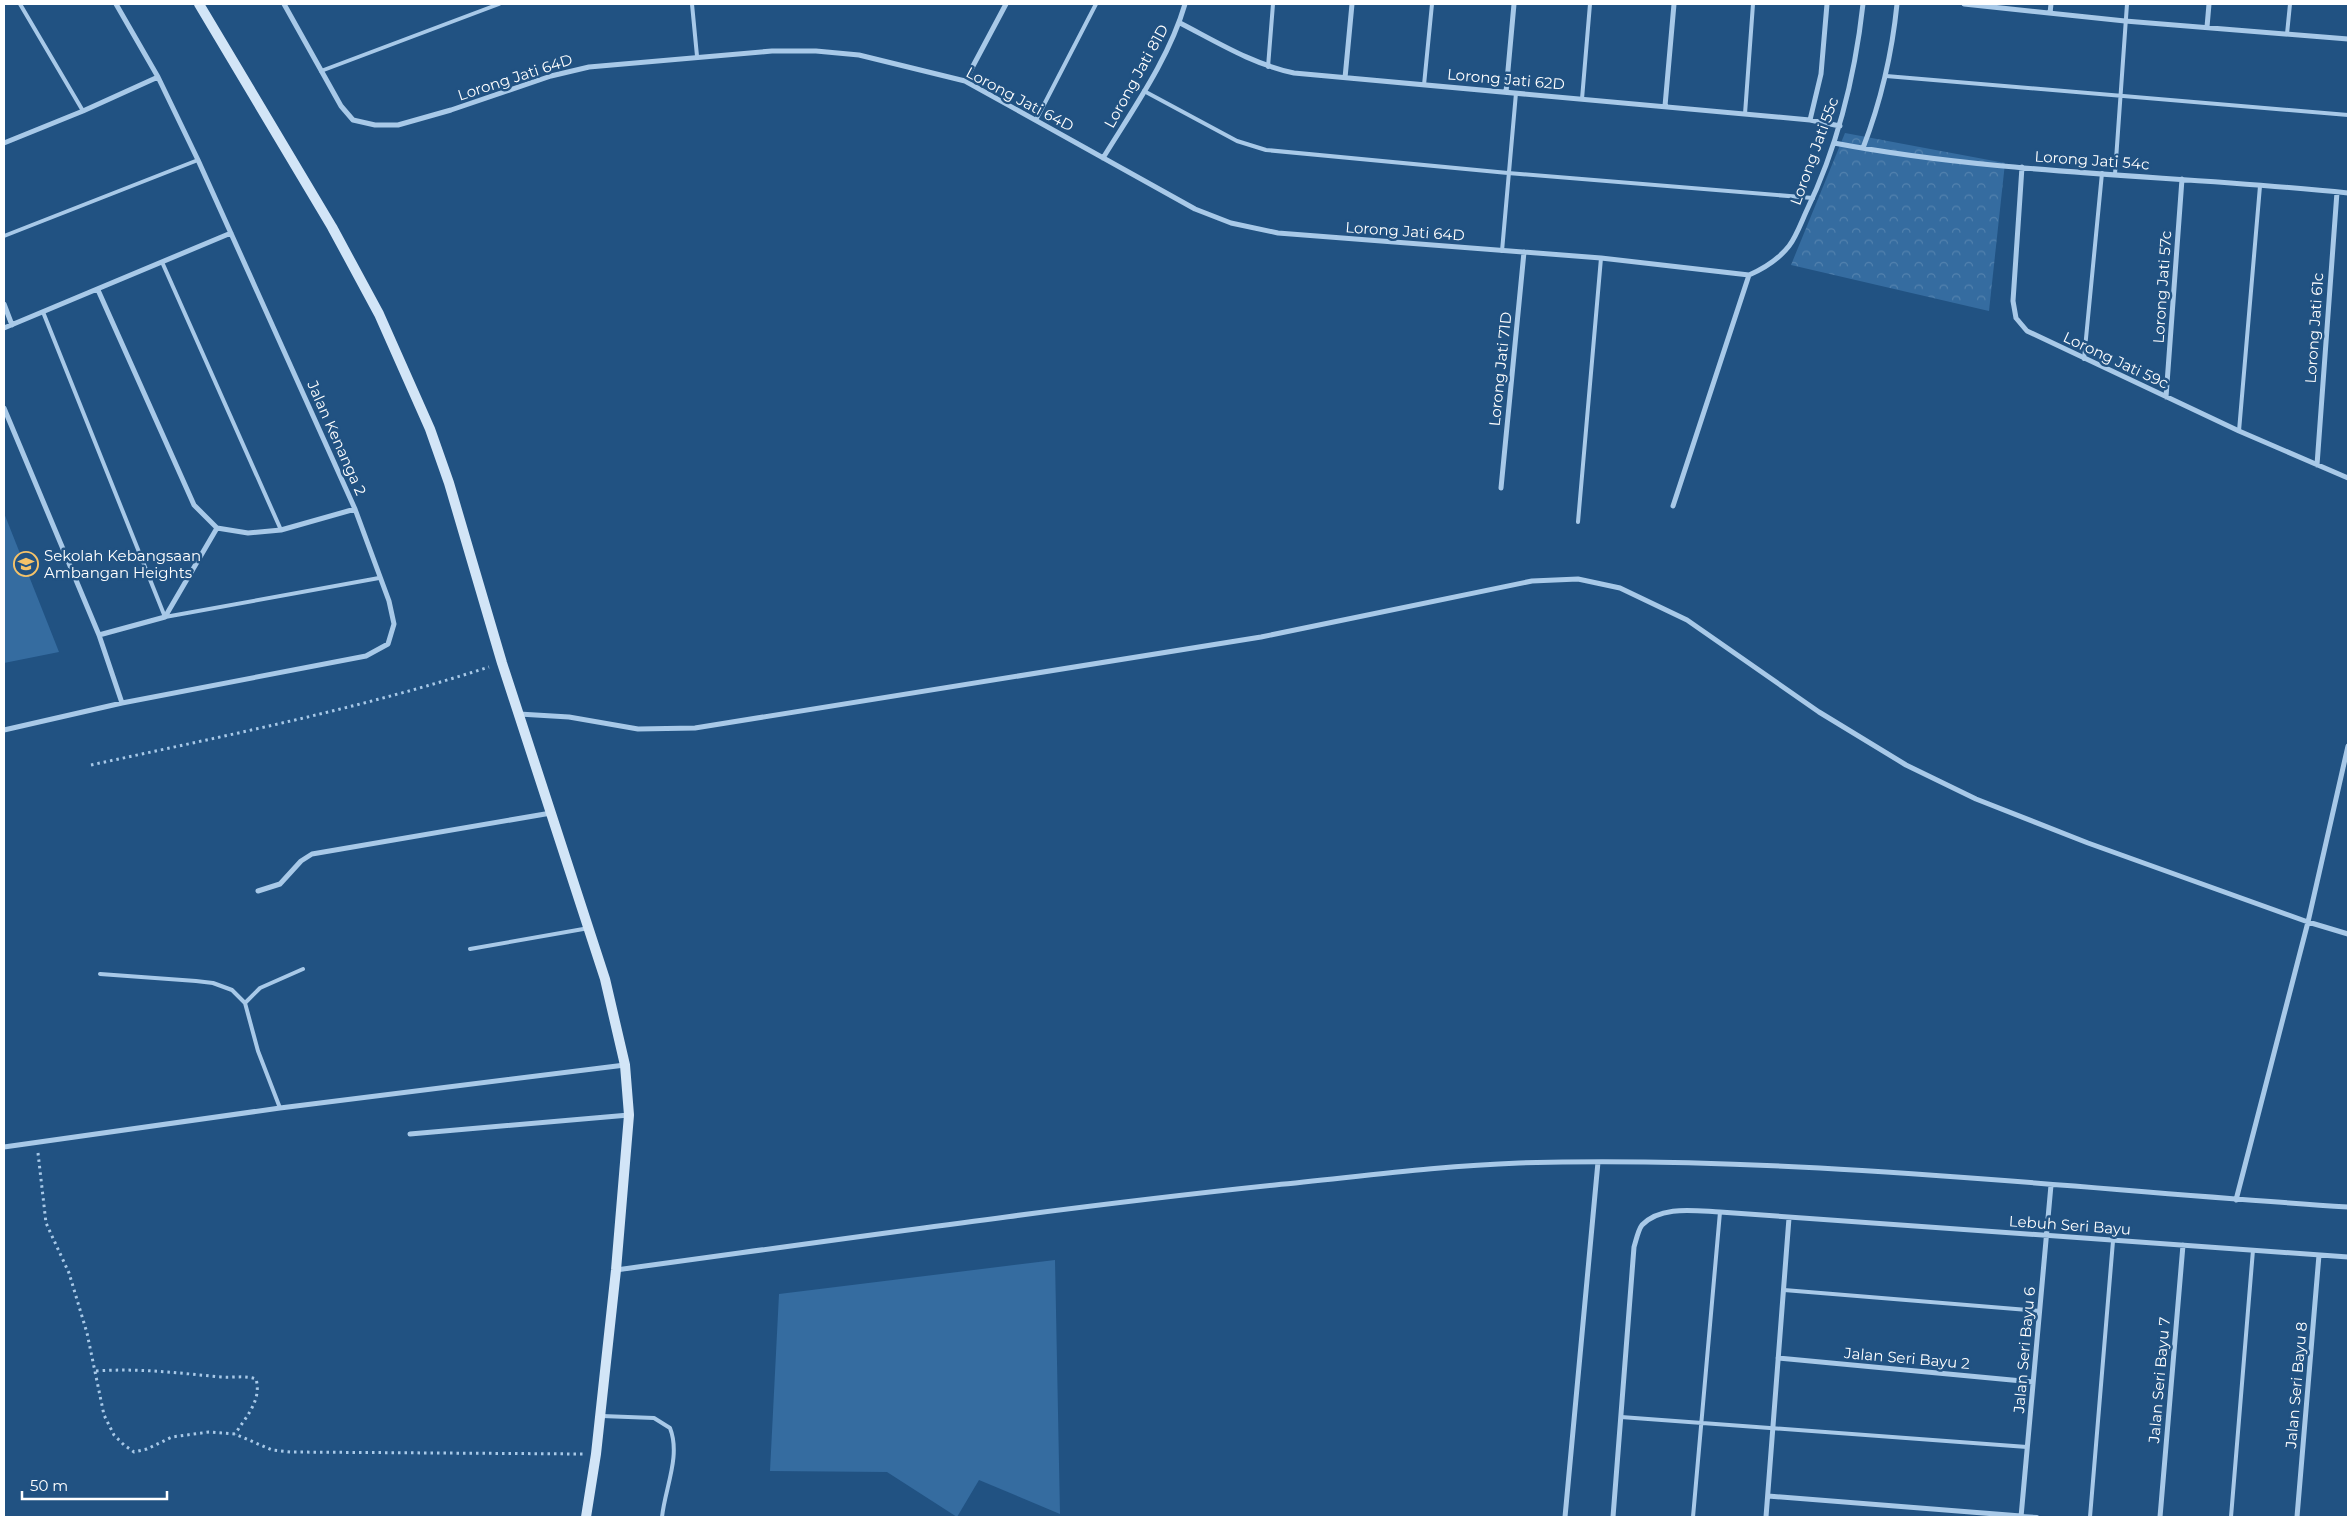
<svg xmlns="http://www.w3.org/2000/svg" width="2352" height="1521" font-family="Montserrat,sans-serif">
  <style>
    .forest { fill: url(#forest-crowns) }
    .pitch { fill: #356ca0 }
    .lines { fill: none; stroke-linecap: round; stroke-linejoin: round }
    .path { stroke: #a8c9e8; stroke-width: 3; stroke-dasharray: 2.5 4; stroke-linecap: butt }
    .service { stroke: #a8c9e8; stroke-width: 4 }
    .minor { stroke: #a8c9e8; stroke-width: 5 }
    .secondary { stroke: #d2e5f7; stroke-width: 10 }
    .labels { text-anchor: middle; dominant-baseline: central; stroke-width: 5; stroke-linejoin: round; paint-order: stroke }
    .street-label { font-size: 15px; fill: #fff; stroke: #215282 }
    .poi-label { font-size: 15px; fill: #fff; stroke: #215282; text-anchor: start }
  </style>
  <defs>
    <pattern id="forest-crowns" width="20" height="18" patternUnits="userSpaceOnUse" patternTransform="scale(1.25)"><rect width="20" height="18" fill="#356ca0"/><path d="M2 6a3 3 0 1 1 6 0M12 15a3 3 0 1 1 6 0" fill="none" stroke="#5382ae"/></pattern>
  </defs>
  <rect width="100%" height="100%" fill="#215282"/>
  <path class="forest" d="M1845,133L2005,163L1989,311L1791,265Z"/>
  <path class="pitch" d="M4,513L59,652L4,663Z
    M1055,1260L1060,1514L979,1480L957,1517L887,1472L770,1471L779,1294Z"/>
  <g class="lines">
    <path class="path" d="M91,765C224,736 359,709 489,667
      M38,1153L46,1223L69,1273L87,1333L104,1415L114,1435L124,1445L134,1452L147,1449L172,1437L209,1432L235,1434L272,1450L291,1452L583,1454
      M96,1371C140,1368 179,1373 221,1377C233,1378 245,1375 256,1379C262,1400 246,1417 235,1434"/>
    <path class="service" d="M20,4L83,111
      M692,4L697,56
      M2287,34L2290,4
      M1268,67L1273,4
      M321,71L499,4
      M1886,76L2348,115
      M1424,85L1432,4
      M1144,91L1237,141L1266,150L1508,173L1813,198
      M1582,99L1590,4
      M1745,114L1753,4
      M1036,120L1096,4
      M2115,174L2127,4
      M4,236L198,160
      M1502,251L1516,93
      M162,262L281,530
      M43,312L165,617L379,578
      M2084,359L2102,173
      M2239,431L2260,186
      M1578,522L1601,258
      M470,949L589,928
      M100,974L196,981L213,983L232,990L245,1003L258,1051L280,1108
      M245,1003L260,988L303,969
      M1784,1290L2040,1311
      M602,1416L654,1418L670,1428C681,1456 665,1488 662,1517
      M1621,1417L2027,1447
      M2021,1516L2037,1517
      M1693,1517L1720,1212
      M2090,1517L2113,1241
      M2231,1517L2253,1250"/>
    <path class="minor" d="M284,4L341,106L353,120L375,125H398L451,110L551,76L589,67L772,51H816L859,55L965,81L1195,209L1231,223L1278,233L1601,258L1749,275C1765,268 1778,260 1789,246C1796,237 1801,223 1806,212C1838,146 1855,76 1863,4
      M1964,4L2125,21L2348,39
      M2050,13L2051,4
      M1180,23C1217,42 1252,64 1294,73L1810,120L1840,126
      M2207,27L2209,4
      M1345,78L1352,4
      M965,81L1006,4
      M1506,92L1514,4
      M1665,106L1674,4
      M1810,120L1821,74L1827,4
      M4,143L83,111L158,77
      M1834,143C2003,175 2177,175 2348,193
      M1863,148C1881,101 1892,54 1897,4
      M1103,158C1133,109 1169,59 1185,4
      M2022,167L2013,301L2016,318L2027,331L2239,431L2348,478
      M98,290L194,505L217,528L248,533L281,530L355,509
      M4,304L12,325
      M4,328L231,233
      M2166,397L2182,179
      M4,408L99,635L122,703
      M2317,465L2337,192
      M1501,488L1524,252
      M1673,506L1749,275
      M99,635L165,617L217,528
      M519,714L569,717L638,729L695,728L1261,637L1532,581L1578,579L1620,588L1687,620L1819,712L1906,765L1976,799L2088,843L2308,922L2348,934
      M4,730L122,703L366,656L388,644L394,624L389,601L355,509L198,160L158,77L116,4
      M258,891L280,884L301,861L312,854L551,813
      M410,1134L629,1115
      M4,1147L280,1108L625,1065
      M2236,1200L2308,922L2348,746
      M616,1270C836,1240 1055,1208 1275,1185C1357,1177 1437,1166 1519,1163C1796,1155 2072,1189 2348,1207
      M1778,1358L2033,1382
      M1768,1496L2021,1516
      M1565,1517L1598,1162
      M1613,1517L1634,1247C1636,1241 1638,1230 1642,1225C1661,1205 1696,1211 1720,1212L2348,1257
      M1766,1517L1789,1218
      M2021,1517L2051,1185
      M2160,1517L2183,1245
      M2297,1517L2319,1255"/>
    <path class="secondary" d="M199,4L332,227L379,314L430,429L449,483L502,663L605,979L625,1065L629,1115L616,1270L596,1454L586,1517"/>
  </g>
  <defs>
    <symbol id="school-ring" viewBox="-11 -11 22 22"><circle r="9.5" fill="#215282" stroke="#f5c369" stroke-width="1.5"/><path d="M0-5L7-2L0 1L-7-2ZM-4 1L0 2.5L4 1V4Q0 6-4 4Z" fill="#f5c369"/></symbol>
  </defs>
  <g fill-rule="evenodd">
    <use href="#school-ring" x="12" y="550" width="28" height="28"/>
  </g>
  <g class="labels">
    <g class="street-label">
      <text transform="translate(1136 76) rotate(-61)">Lorong Jati 81D</text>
      <text transform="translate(515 77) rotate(-18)">Lorong Jati 64D</text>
      <text transform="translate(1506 79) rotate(5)">Lorong Jati 62D</text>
      <text transform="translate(1020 99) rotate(28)">Lorong Jati 64D</text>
      <text transform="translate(1814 151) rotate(-70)">Lorong Jati 55c</text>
      <text transform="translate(2092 160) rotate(4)">Lorong Jati 54c</text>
      <text transform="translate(1405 231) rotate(4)">Lorong Jati 64D</text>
      <text transform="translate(2162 287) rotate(-86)">Lorong Jati 57c</text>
      <text transform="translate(2314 328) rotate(-86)">Lorong Jati 61c</text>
      <text transform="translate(2116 360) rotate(25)">Lorong Jati 59c</text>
      <text transform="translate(1500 369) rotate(-84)">Lorong Jati 71D</text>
      <text transform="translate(337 438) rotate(66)">Jalan Kenanga 2</text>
      <text transform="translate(2070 1225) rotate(4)">Lebuh Seri Bayu</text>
      <text transform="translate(2024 1350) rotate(-85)">Jalan Seri Bayu 6</text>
      <text transform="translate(1907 1358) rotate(5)">Jalan Seri Bayu 2</text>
      <text transform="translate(2159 1380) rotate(-85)">Jalan Seri Bayu 7</text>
      <text transform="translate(2296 1385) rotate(-85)">Jalan Seri Bayu 8</text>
    </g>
    <g class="poi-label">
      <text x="44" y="555">Sekolah Kebangsaan<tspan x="44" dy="17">Ambangan Heights</tspan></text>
    </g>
  </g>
  <rect width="2352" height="1521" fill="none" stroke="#ffffff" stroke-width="10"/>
  <path d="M22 1491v8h145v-8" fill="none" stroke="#ffffff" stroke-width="2.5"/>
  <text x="30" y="1491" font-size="15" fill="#ffffff" stroke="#215282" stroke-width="4" paint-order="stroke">50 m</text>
</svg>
